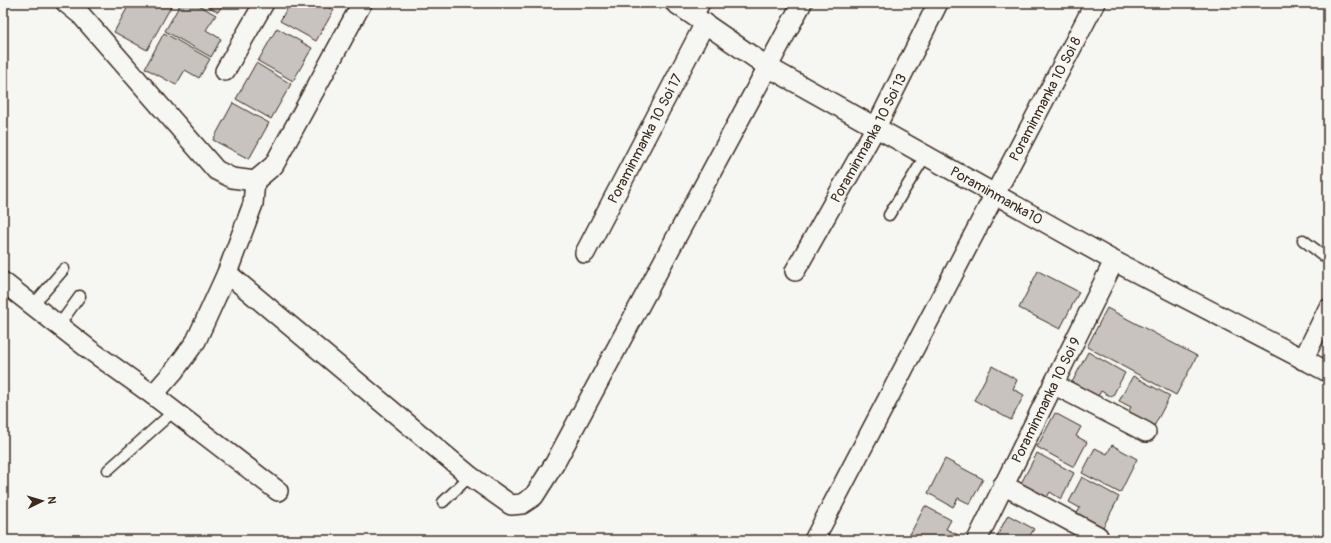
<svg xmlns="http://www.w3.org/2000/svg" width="1331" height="543" font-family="Pangolin,sans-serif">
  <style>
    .building { fill: #c8c3be; stroke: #3b2a1e }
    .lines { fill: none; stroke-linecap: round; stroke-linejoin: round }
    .lane-casing { stroke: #3b2a1e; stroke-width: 13 }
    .street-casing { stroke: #3b2a1e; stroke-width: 22 }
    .lane { stroke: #f6f6f2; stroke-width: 10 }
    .street { stroke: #f6f6f2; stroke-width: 19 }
    .labels { text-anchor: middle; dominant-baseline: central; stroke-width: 3; stroke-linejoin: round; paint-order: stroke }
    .street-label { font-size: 14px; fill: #3b2a1e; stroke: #f6f6f2 }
  </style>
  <rect width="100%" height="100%" fill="#f6f6f2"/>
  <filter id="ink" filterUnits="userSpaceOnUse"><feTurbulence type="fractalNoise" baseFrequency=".025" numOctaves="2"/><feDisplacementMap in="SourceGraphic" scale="8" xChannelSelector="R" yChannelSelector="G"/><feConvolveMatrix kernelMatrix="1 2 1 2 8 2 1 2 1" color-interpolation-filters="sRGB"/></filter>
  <g filter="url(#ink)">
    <path class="building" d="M130,3H173L147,50L114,32Z
      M181,3H195L216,15L206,30L221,39L211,57L165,31Z
      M202,3H224L218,12Z
      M290,3H321L334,10L316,41L280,21Z
      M277,28L312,48L293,81L258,61Z
      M164,33L210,59L199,78L185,70L176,85L145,68Z
      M256,63L291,84L271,119L236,99Z
      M233,103L269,123L249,159L213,140Z
      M1038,271L1079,292L1060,329L1019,308Z
      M1107,308L1197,356L1176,395L1087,347Z
      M1088,352L1125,373L1112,397L1101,391L1096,400L1070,386Z
      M992,366L1017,380L1013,389L1024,395L1011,420L974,400Z
      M1133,376L1170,396L1152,430L1126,416L1131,407L1119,401Z
      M1055,413L1081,427L1076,436L1087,442L1074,467L1037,447Z
      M1112,445L1137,459L1120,493L1082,473L1095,448L1107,454Z
      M1037,453L1074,473L1061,499L1050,492L1045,501L1019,487Z
      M945,459L983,479L970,504L958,498L953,507L928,493Z
      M1082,477L1119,497L1101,531L1075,517L1080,508L1069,502Z
      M925,506L951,520L946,529L958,535L955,540H907Z
      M1008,515L1034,529L1029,537L1034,540H995Z"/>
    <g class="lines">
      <defs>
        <path id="lane" d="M697,18L705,3
          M889,215L926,155
          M1303,240L1328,259
          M33,305L64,269
          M59,325L80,296
          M108,470L174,411
          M443,502L470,476"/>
        <g id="street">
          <path d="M66,3L81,15L216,170L232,178L255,181L274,165L362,3"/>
          <path id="s1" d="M675,3L768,67L1114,261L1328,372"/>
          <path d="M225,71L264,3"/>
          <path id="s2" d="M585,253L705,23"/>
          <path id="s3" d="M795,271L876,127L938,3"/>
          <path d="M227,273L470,476L511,505L522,504L534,496L555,463L802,3"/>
          <path d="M3,282L90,350L153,395L174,371L196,341L227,273L253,204L255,181"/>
          <path d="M1303,360L1328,309"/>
          <path d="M1053,384L1146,432"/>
          <path d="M153,395L278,491"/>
          <path d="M1003,485L1098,536"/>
          <path id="s4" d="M814,540L1095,3"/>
          <path id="s5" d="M977,540L1114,261"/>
        </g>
      </defs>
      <use href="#lane" class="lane-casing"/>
      <use href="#street" class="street-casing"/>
      <use href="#lane" class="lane"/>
      <use href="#street" class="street"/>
    </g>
  </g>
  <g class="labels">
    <g class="street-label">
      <text stroke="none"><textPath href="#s4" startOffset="498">Poraminmanka 10 Soi 8</textPath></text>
      <text stroke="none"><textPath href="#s2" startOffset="129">Poraminmanka 10 Soi 17</textPath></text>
      <text stroke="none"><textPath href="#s3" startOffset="152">Poraminmanka 10 Soi 13</textPath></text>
      <text stroke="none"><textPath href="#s1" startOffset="375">Poraminmanka10</textPath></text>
      <text stroke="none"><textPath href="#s5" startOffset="156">Poraminmanka 10 Soi 9</textPath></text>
    </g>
  </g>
  <rect width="1331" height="543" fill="none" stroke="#f6f6f2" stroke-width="16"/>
  <rect x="8" y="8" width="1315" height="527" fill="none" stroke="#3b2a1e" stroke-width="1.5" filter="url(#ink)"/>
  <g transform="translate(42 501) rotate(85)" stroke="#f6f6f2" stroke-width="3" paint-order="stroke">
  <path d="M0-3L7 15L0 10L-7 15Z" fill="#3b2a1e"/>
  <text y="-6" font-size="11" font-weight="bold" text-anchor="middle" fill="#3b2a1e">N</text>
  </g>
</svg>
